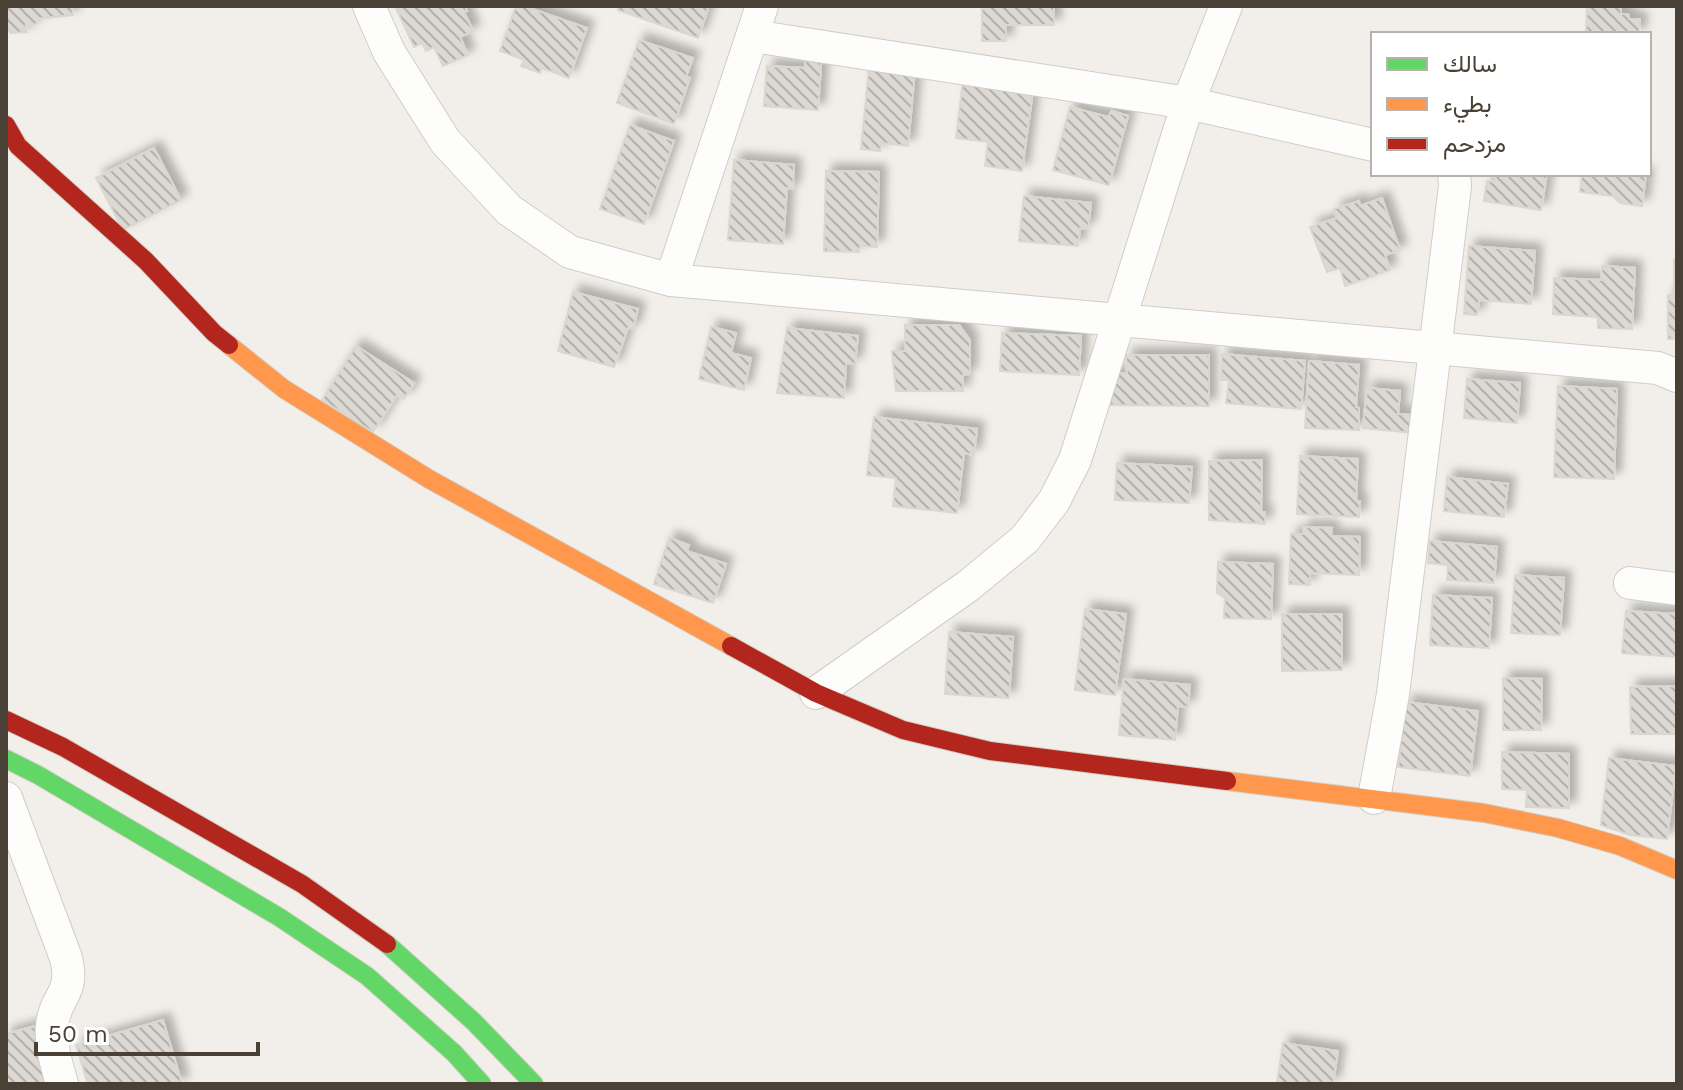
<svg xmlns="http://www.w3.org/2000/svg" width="1683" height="1090" font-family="'Work Sans',Vazirmatn,sans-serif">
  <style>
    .building { fill: url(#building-back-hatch); stroke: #dad6d0; stroke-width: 2; filter: url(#shadow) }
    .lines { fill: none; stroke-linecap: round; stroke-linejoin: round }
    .street-casing { stroke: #d0cdc8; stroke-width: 34 }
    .fast-casing { stroke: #d3cec2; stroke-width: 20 }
    .slow-casing { stroke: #d3cec2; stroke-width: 20 }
    .jam-casing { stroke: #d3cec2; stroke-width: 20 }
    .street { stroke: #fdfdfc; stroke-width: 32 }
    .fast { stroke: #63d668; stroke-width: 18 }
    .slow { stroke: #ff974d; stroke-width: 18 }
    .jam { stroke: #b3261e; stroke-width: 18 }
  </style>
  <defs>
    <pattern id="building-back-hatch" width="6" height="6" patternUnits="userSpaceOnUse" patternTransform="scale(2)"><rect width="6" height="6" fill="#dcd8d3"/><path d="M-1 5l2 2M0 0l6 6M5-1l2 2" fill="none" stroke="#b4b1ac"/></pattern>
    <filter id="shadow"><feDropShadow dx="7" dy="-7" stdDeviation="4" flood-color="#0004"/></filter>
  </defs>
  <rect width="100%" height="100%" fill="#f2efea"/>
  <path class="building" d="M6,6H72L73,15L36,19L37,24L26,25L27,32L10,33V31H6Z
    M395,6H465L467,11L464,12L473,31L460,37L468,55L443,66L434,47L426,51L422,43L414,47Z
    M516,6H524L587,28L569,78L542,68L540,73L521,66L524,60L500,51Z
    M619,6H706L708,9L698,38L618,10Z
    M982,6H1054V25H1006V41H982Z
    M1587,6H1621V14H1628L1629,19H1640L1639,34H1586Z
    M639,40L693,58L686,77L690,78L674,124L617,103Z
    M806,50L822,51L818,110L764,106L767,66L805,68Z
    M869,68L915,71L908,146L881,143L880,151L861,149Z
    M964,73L1034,83L1022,171L985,166L988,142L956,138Z
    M1070,107L1108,117L1112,111L1128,116L1109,185L1053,170Z
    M630,125L674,141L644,224L600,209Z
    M154,148L181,200L123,230L96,178Z
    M734,160L794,165L793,189L787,188L783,244L728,240Z
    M826,171L879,172L877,247L860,246L859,252L824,251Z
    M1496,174H1547L1541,210L1484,201L1487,181L1495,182Z
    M1582,174H1646L1642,206L1620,203L1613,196L1580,192Z
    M1024,196L1091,203L1088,229L1080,228L1078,246L1019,241Z
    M1382,198L1400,250L1385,255L1390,270L1345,286L1340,268L1327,272L1310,227L1337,218L1334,209L1359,201L1360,206Z
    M1469,246L1535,251L1531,304L1479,300L1477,315L1464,314Z
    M1674,260H1677V339H1668V295H1674Z
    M1602,266L1635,268L1632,329L1598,328V317L1553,314L1554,278L1601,280Z
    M573,292L638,309L633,329L628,328L614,367L558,351Z
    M905,325H959L970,340V374L963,375V391H896L892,351H905Z
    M711,327L736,333L731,353L751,358L744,390L699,379Z
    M787,328L858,336L855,364L846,363L844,398L777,393Z
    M1002,333L1081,336L1079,375L1000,371Z
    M356,346L414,383L404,399L397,395L373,432L322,400Z
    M1222,354L1305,361L1301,409L1226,403L1229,380H1221Z
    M1126,355H1209V406L1110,405V374L1127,373Z
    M1309,361L1359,365L1356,407L1359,408V430L1305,428Z
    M1467,379L1520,383L1517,423L1464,418Z
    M1558,386L1617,389L1614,479L1554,477Z
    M1367,388L1400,391L1398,414L1414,415L1413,433L1363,428Z
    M874,417L977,429L974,455L964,453L957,513L893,506L896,478L867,475Z
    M1300,456L1358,459L1356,501H1360L1359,517L1297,514Z
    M1262,460L1261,512H1265V524L1209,520V461Z
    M1117,463L1192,467L1189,503L1115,500Z
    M1447,477L1508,484L1504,517L1444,511Z
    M1303,527L1332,528L1331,536L1360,537L1359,575L1310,573V585L1289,584L1291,534H1303Z
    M669,538L689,545L687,551L726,564L713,603L654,584Z
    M1430,541L1497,547L1494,583L1447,580L1448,565L1428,563Z
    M1218,562L1273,564L1271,619L1224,618L1225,598L1217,593Z
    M1515,575L1564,578L1560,635L1511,633Z
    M1433,595L1492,598L1489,648L1430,645Z
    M1085,609L1126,614L1115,695L1075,690Z
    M1626,611L1677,614V657L1622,653Z
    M1282,614H1342V670L1282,671Z
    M949,632L1013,637L1009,698L945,694Z
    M1503,678L1542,679L1541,730H1503Z
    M1124,679L1190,685L1188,707L1178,706L1175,740L1119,735Z
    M1677,686V734H1631L1630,687Z
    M1406,702L1478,711L1470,776L1398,767Z
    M1502,752L1569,754V808L1526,807L1527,790L1502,789Z
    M1609,758L1676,766L1667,839L1630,835L1601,825Z
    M163,1020L182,1084H88L76,1045Z
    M39,1025L54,1084H6V1034Z
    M1283,1043L1338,1051L1333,1084H1277Z"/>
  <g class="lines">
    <defs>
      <path id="street" d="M369,6L389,52L445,141L509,210L570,252L671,280L1658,368L1677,376
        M753,36L1188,103L1373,145
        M671,280L762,6
        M1630,583L1677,589
        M816,693L968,586L1025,539L1054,501L1075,460L1188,103L1226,6
        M6,798L66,958C75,995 55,995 52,1026C50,1046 57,1065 62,1084
        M1374,798L1393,694L1455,186L1454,174"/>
      <path id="fast" d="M6,759L38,775L279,917L367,976L454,1053L482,1084
        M387,944L474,1022L534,1084"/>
      <path id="slow" d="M229,345L284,389L429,479L731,646
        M1227,781L1484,813L1558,828L1620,846L1677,870"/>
      <path id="jam" d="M6,125L18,146L146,261L214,333L229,345
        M731,646L816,693L903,730L990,751L1227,781
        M6,720L63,747L302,884L387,944"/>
    </defs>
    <use href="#street" class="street-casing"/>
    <use href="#fast" class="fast-casing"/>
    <use href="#slow" class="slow-casing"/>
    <use href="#jam" class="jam-casing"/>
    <use href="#street" class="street"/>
    <use href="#fast" class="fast"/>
    <use href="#slow" class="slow"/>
    <use href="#jam" class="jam"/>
  </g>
  <rect width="1683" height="1090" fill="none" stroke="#494135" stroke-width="16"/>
  <rect x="1371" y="32" width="280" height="144" fill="#ffffff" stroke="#b6b3ae" stroke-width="2"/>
  <rect x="1387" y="58" width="40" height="12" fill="#63d668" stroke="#b6b3ae" stroke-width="2"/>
  <text x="1443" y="72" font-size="24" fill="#494135">سالك</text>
  <rect x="1387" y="98" width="40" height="12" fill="#ff974d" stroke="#b6b3ae" stroke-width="2"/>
  <text x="1443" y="112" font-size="24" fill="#494135">بطيء</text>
  <rect x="1387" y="138" width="40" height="12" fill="#b3261e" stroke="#b6b3ae" stroke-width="2"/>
  <text x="1443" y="152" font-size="24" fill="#494135">مزدحم</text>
  <path d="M36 1042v12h222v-12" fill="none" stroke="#494135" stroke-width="4"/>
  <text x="48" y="1042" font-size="24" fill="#494135" stroke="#ffffff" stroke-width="6" paint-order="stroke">50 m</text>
</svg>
